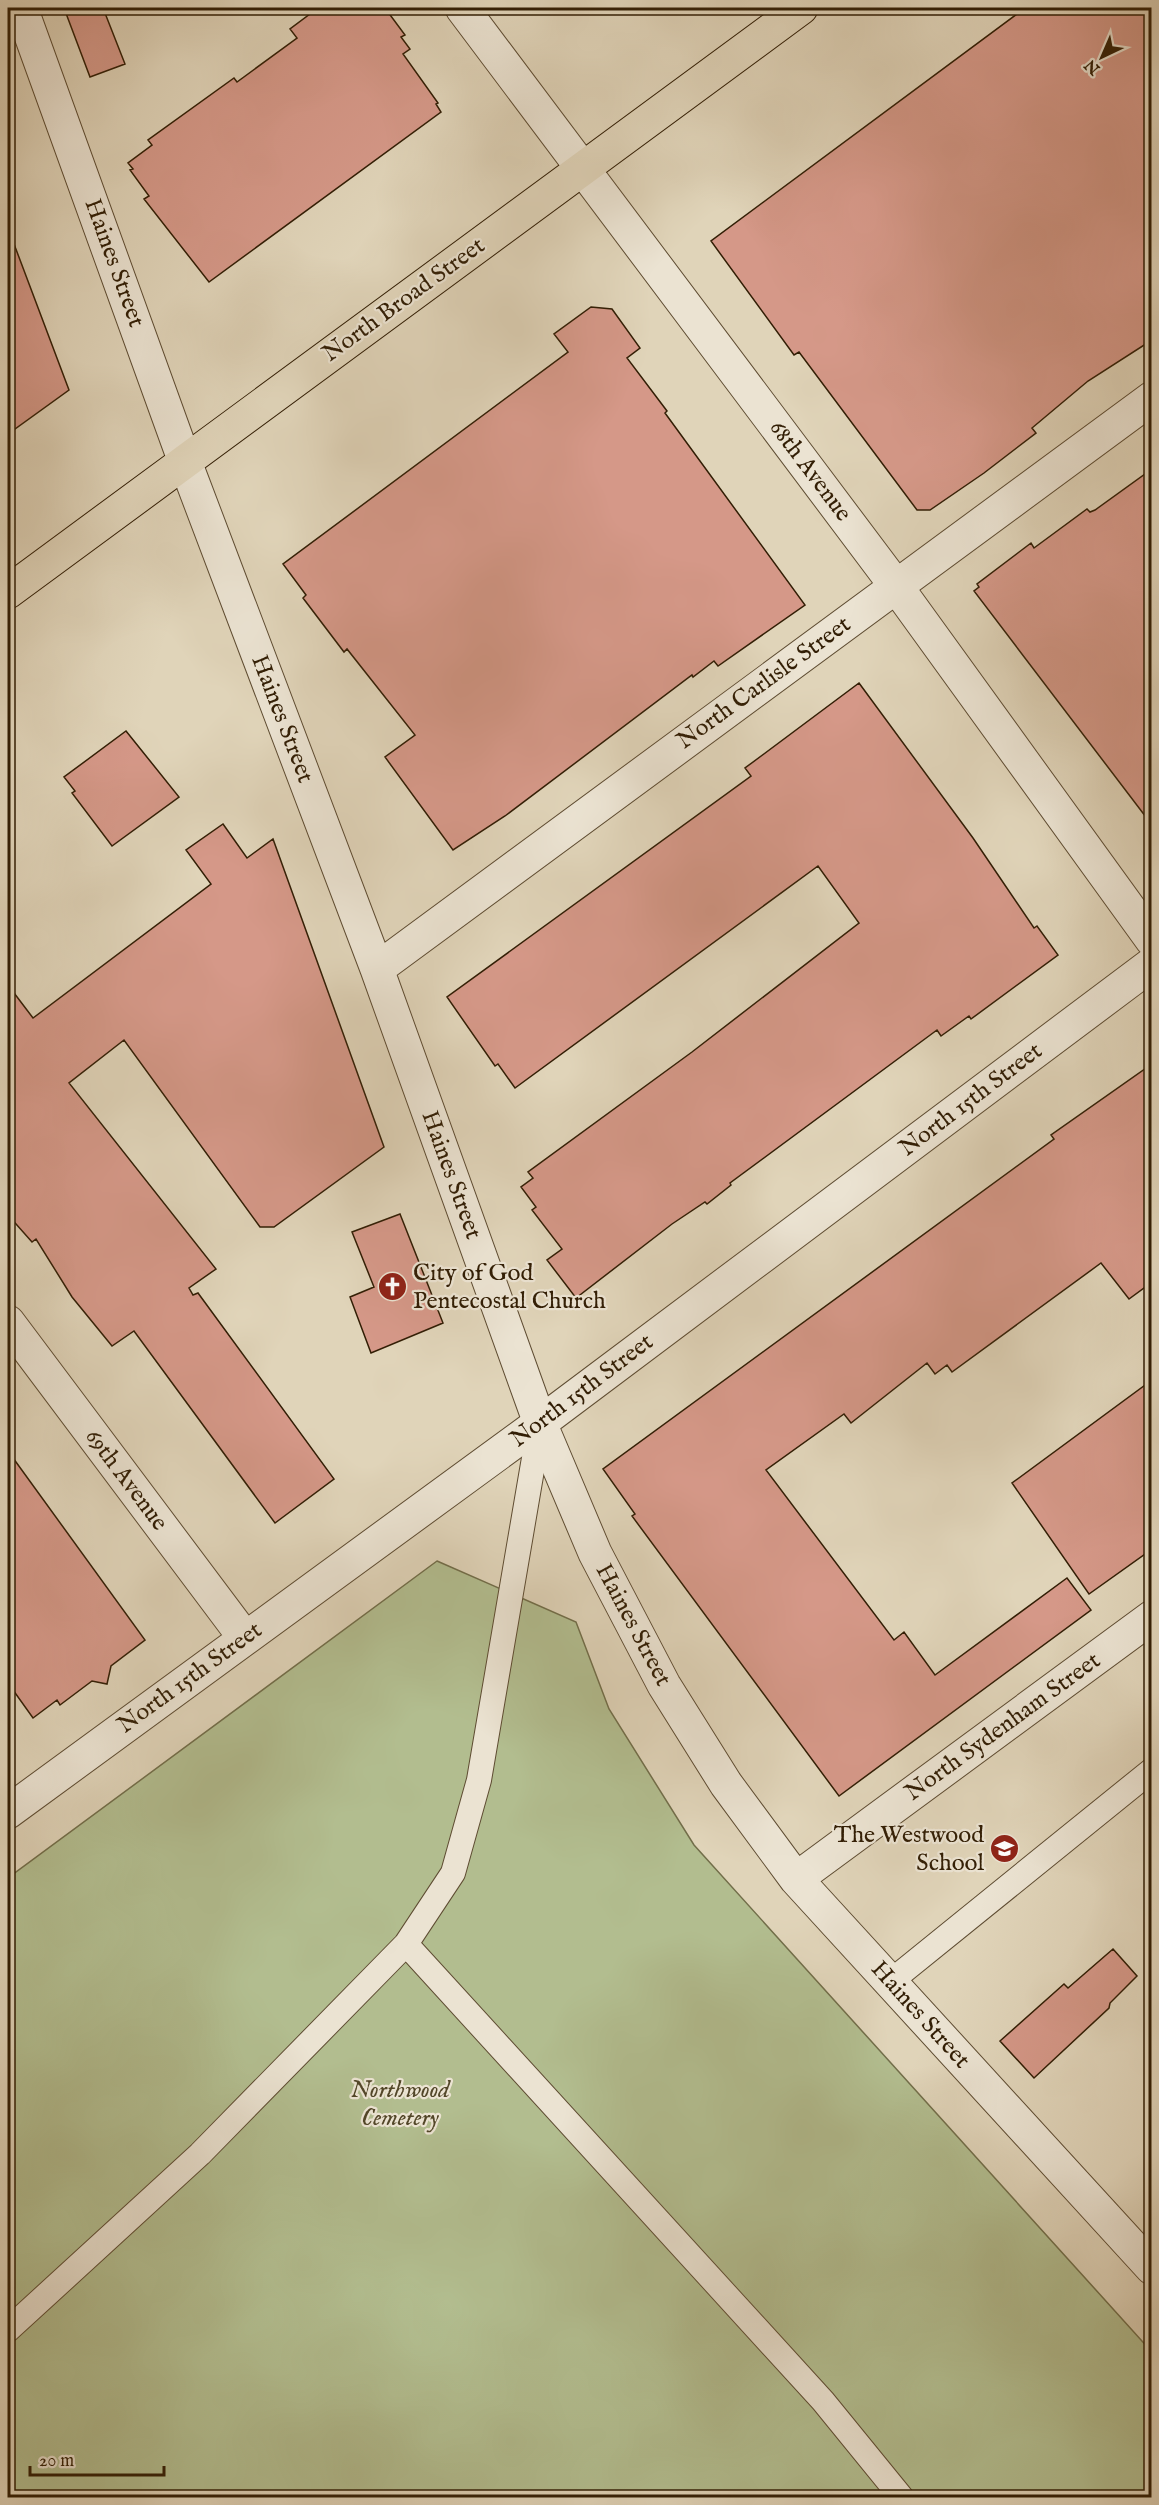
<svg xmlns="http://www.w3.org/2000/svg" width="1159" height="2505" font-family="'IM FELL English',serif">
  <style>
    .green { fill: #b2bd8f; stroke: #726e4a; stroke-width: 1.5 }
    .building { fill: #d59888; stroke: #321e05; stroke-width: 1.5 }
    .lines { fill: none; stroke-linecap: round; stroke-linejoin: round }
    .service-casing { stroke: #5e4c32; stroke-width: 26 }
    .minor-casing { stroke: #5e4c32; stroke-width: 35 }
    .primary-casing { stroke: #321e05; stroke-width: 35 }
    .service { stroke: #ebe3d2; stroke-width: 24 }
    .minor { stroke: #ebe3d2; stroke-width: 33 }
    .primary { stroke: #e0d4b9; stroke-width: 33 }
    .labels { text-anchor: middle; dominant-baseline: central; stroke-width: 4.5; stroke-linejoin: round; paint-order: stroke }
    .street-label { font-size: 24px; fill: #321e05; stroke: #ebe3d2 }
    .poi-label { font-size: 24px; fill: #321e05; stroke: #ebe3d2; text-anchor: start }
    .park-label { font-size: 24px; font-style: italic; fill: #524628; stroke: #ebe3d2 }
  </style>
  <rect width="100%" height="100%" fill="#e0d4b9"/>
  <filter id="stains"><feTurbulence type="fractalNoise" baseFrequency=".00333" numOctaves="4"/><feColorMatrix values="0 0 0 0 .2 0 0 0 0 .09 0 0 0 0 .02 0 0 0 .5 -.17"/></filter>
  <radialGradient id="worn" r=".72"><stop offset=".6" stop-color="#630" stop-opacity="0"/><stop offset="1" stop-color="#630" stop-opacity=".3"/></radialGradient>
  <path class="green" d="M437,1561L576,1622L609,1709L694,1845L1151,2351V2497H8V1878Z"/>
  <path class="building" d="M64,8H103L125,64L90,77Z
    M318,8H385L405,35L401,37L410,49L403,54L438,103L436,104L441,112L209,282L144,199L149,196L130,170L133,169L128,163L152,145L148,140L234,78L237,82L297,38L290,29Z
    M1025,8H1152V340L1088,381L1032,428L1036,433L984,473L930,510H917L799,352L794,355L711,241Z
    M11,236L69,390L8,434V237Z
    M591,307L612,309L640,348L627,358L667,411L665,413L805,605L718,666L714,661L693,677L692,675L505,816L453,850L385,757L415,735L347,649L344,652L303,598L306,595L283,564L568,352L554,334Z
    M1152,469V825L974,591L979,587L977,584L1031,543L1034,548L1087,509L1090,512L1095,510Z
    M859,683L973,838L1034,928L1037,926L1058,955L971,1019L969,1016L941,1036L937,1030L730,1183L731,1185L707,1204L705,1202L672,1224L576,1298L547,1260L562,1249L532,1210L536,1207L521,1187L533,1178L528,1172L692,1052L859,923L818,866L515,1088L498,1064L495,1066L447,997L751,776L745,768Z
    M126,731L179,797L112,846L72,793L75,791L64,777Z
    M223,824L247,858L273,839L384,1147L274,1227H260L124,1040L69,1083L216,1269L189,1288L193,1295L198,1293L334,1479L275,1523L134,1331L112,1346L72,1297L36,1239L32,1242L8,1215V985L33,1018L211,884L186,850Z
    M1152,1064V1282L1129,1299L1101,1263L952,1372L947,1365L935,1374L927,1363L851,1423L844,1414L766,1470L894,1640L904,1632L935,1675L1067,1578L1091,1610L839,1796L632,1516L635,1514L603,1469L1054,1139L1051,1135Z
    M400,1214L443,1323L371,1353L350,1297L374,1287L352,1232Z
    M1152,1380V1549L1089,1594L1012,1483Z
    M8,1451L145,1640L111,1666L107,1684L92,1681L60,1705L57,1700L33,1718L8,1683Z
    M1113,1949L1137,1976L1110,2003L1109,2008L1034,2078L1000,2041L1064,1984L1068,1988Z"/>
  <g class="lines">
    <defs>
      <path id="service" d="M406,1944L823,2401L902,2498
        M890,1982L1152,1770
        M8,2330L200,2154L406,1944L453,1873L479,1780L540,1423"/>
      <path id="minor" d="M21,8L185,462L377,969L540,1423L595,1553L664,1685L726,1784L796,1879L1152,2268
        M462,8L896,586L1152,940
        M377,969L1152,398
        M8,1322L245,1638
        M8,1812L540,1423L1152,964
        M796,1879L1152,1617"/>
      <path id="primary" d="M8,592L801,8"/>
    </defs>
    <use href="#service" class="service-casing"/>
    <use href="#minor" class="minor-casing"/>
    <use href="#primary" class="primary-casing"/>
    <use href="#service" class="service"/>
    <use href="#minor" class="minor"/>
    <use href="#primary" class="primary"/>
  </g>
  <defs>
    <symbol id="church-disc" viewBox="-11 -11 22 22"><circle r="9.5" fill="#8f2418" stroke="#ebe3d2"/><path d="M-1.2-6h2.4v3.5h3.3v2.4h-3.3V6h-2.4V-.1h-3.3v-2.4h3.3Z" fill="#fff"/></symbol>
    <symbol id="school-disc" viewBox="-11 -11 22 22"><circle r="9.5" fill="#8f2418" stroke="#ebe3d2"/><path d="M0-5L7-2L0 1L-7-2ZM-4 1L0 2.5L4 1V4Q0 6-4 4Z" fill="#fff"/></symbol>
  </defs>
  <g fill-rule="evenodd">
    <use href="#church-disc" x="376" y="1270" width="33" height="33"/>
    <use href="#school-disc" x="988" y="1832" width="33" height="33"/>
  </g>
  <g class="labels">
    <g class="street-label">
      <text transform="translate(114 263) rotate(70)">Haines Street</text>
      <text transform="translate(404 300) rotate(-36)">North Broad Street</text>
      <text transform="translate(810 471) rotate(53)">68th Avenue</text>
      <text transform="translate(764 683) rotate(-36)">North Carlisle Street</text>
      <text transform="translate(282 719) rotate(69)">Haines Street</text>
      <text transform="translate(971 1100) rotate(-37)">North 15th Street</text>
      <text transform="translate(451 1175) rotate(70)">Haines Street</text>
      <text transform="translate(582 1391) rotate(-37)">North 15th Street</text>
      <text transform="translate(126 1480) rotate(53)">69th Avenue</text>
      <text transform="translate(633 1625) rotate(62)">Haines Street</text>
      <text transform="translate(190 1678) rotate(-36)">North 15th Street</text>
      <text transform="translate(1003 1727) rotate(-36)">North Sydenham Street</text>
      <text transform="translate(920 2015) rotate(48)">Haines Street</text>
    </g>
    <g class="poi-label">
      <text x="413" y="1273">City of God<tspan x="413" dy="28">Pentecostal Church</tspan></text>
      <text x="984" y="1835" text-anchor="end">The Westwood<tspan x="984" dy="28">School</tspan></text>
    </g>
    <g class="park-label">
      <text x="400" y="2090">Northwood<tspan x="400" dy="28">Cemetery</tspan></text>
    </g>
  </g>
  <rect width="1159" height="2505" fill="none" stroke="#e0d4b9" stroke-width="30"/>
  <rect x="9" y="9" width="1141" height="2487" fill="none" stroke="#321e05" stroke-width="3"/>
  <rect x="15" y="15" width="1129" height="2475" fill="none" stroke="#321e05" stroke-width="1.5"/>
  <g transform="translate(1102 57) rotate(224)" stroke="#ebe3d2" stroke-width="4.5" paint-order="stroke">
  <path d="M0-4.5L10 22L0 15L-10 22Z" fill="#321e05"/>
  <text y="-9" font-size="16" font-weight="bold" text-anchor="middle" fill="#321e05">N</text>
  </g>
  <path d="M30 2466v9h134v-9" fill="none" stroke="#321e05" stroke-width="3"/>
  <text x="39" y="2466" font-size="18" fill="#321e05" stroke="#ebe3d2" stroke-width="4.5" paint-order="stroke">20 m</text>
  <rect width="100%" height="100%" filter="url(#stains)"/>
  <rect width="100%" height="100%" fill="url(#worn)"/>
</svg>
